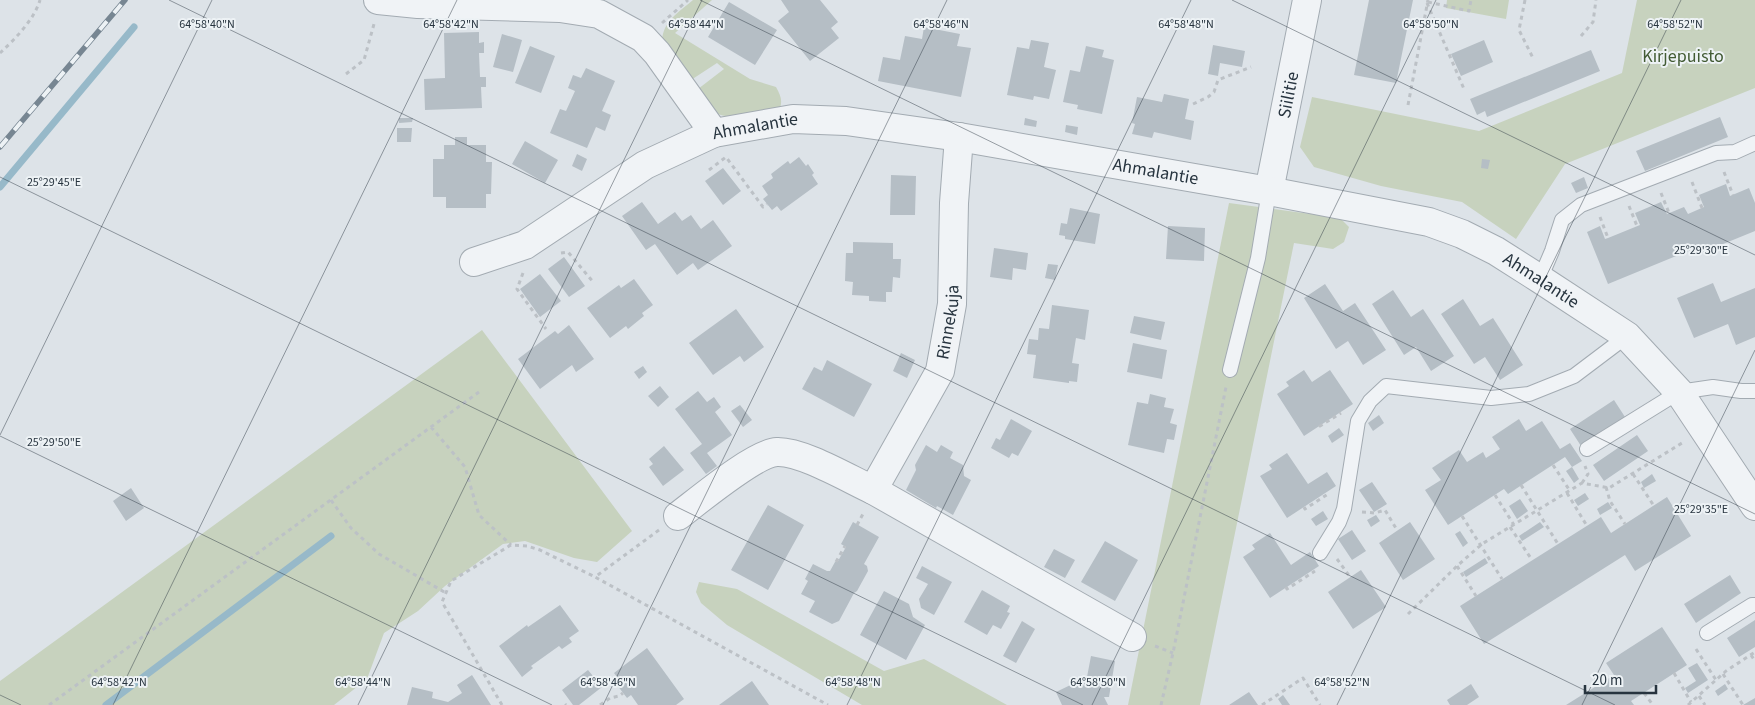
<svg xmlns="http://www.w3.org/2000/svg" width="1755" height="705" font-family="'Source Sans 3',sans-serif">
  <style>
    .green { fill: #c7d2be }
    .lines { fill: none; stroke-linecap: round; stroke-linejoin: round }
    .stream { stroke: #97b9c9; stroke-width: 7 }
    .building { fill: #b5bec5 }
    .service-casing { stroke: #a3abb2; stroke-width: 16 }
    .minor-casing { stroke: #a3abb2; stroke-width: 30 }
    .path { stroke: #bcc1c6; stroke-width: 3; stroke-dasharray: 4 4; stroke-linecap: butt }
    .service { stroke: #f0f3f6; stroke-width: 14 }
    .minor { stroke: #f0f3f6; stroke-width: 28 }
    .rail-casing { stroke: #778692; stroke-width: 5.5 }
    .rail { stroke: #edf2f5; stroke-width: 4; stroke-dasharray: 11; stroke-linecap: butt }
    .ticks { fill: none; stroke: #27343f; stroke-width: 1; stroke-opacity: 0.45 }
    .labels { text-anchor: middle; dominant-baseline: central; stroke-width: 4; stroke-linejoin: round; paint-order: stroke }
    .park-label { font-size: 18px; fill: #425b34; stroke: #edf2f5 }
    .street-label { font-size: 18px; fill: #27343f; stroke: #edf2f5 }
    .ticks-label { font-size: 12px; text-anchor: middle; fill: #27343f; stroke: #edf2f5; stroke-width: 4; stroke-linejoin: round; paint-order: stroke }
  </style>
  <rect width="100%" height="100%" fill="#dde3e8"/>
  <path class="green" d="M693,0H712L675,33L750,79L776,87C781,96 783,101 779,111C763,113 726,123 714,111C708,105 703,96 698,89L724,69L717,63L691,80L662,41C663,21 679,12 693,0Z
    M1447,0H1509L1506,19L1446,8Z
    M1637,0H1755V88L1565,164L1516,239L1462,202L1381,186L1314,167L1300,147L1312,97L1479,131L1622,73Z
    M1229,203L1340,218L1349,227L1344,242L1333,249L1294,243L1200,705H1128Z
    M482,330L632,531L597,562L574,558L525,541L503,544L445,586L418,611L384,633L367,679L334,705H0V681Z
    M699,582L737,589L884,671L924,659L1007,705H862L727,625L701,603L696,592Z"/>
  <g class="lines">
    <path class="stream" d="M0,187L134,27
      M106,705L331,536"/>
  </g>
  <path class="building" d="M781,0H820L838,22L831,28L839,38L810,61L778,21L789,12Z
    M1369,0H1413L1396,83L1354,75Z
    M729,2L777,30L755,65L708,37Z
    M924,27L960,34L957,46L971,48L961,97L878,81L883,57L900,60L905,36L922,39Z
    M479,32V43L484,42V53H479L480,77H486V87H481L482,108L425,110L424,79L445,78L444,33Z
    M502,34L522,40L513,72L493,67Z
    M1031,40L1049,43L1044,67L1056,70L1049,99L1034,96L1033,100L1007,95L1017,47L1029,49Z
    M1484,40L1493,62L1461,76L1451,54Z
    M1213,45L1245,51L1242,67L1220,63L1218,76L1208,74Z
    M530,46L555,56L541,93L515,83Z
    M1086,46L1104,50L1102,57L1114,60L1102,114L1077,109L1078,105L1063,102L1070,70L1080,72Z
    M1591,50L1600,71L1487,117L1485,111L1477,115L1470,99Z
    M586,68L615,81L602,111L611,115L605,131L596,127L587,148L550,133L560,109L566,111L575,91L568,88L573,75L581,78Z
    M1164,94L1189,99L1185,119L1194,121L1191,140L1154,132L1152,138L1132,134L1135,124L1132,123L1137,97L1162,102Z
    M1720,117L1728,137L1645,171L1636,151Z
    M399,118H413L412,122L399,123Z
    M1025,118L1037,121L1036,127L1024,125Z
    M1066,125L1078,127L1077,135L1065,132Z
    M397,128H412L411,142H397Z
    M455,137H467V145H486V162H492L491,194H486V208H446V197H433V159H444V145H455Z
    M525,141L558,160L545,183L512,164Z
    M577,154L587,159L582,171L572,166Z
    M799,157L806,166L808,164L814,173L812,175L818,184L781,211L777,206L772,210L763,199L768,195L762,186L773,178L771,174L788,161L790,164Z
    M1482,159L1490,160L1488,169L1481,168Z
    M723,168L741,191L723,205L705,181Z
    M891,175L916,176L915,215H890Z
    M1584,177L1588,188L1576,193L1571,183Z
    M1726,184L1730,196L1749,188L1755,203V231L1701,253L1698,247L1608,284L1587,232L1600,226L1605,239L1608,238L1640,225L1635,213L1661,202L1667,214L1684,207L1688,214L1704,207L1699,195Z
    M642,202L658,224L675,212L682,221L691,215L701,229L713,220L732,246L698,270L693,263L677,275L655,244L646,250L622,216Z
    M1070,208L1100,214L1095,244L1065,239V236L1059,235L1061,223L1067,224Z
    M1168,226L1205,228L1204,261L1166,259Z
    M853,242L893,243V259H901L900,278L893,277L892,292H886V302L869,301V296L852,295L853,282L845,281L846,253H853Z
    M994,248L1028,253L1026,270L1013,268L1012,280L990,277Z
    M564,257L585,286L569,297L548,269Z
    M1048,264L1058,265L1055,280L1045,278Z
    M540,274L561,301L540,317L520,289Z
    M634,279L653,305L642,313L644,316L628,329L626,326L610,338L587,308L619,285L621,288Z
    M1713,283L1721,302L1755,288V337L1736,345L1728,324L1694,338L1677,298Z
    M1325,284L1343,311L1355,303L1386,350L1363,365L1348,341L1336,349L1304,298Z
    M1393,290L1411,317L1423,309L1454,356L1431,371L1416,347L1404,355L1372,304Z
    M1463,299L1480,326L1493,318L1523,365L1500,380L1485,357L1474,364L1441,314Z
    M1052,305L1089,310L1085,340L1076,338L1072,363L1079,364L1077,382L1069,381V383L1033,378L1036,355L1027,354L1029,339L1038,340L1039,328L1049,329Z
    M736,309L764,347L744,362L740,356L713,375L689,343Z
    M1134,316L1165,322L1161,340L1130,333Z
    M569,325L594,359L576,372L572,365L540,389L518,359L555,331L558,334Z
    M1133,343L1167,350L1162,379L1127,372Z
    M901,353L915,360L907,378L893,371Z
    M827,360L872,384L854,417L802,389L814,367L822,371Z
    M643,366L647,372L639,379L634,372Z
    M1304,370L1312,382L1330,370L1353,404L1304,436L1277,394L1289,386L1286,382Z
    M660,386L669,397L658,407L648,396Z
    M698,391L707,402L714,397L721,407L715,412L732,435L707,453L717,466L706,474L690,453L702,444L675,409Z
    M1150,394L1166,398L1164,407L1174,409L1170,423L1177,425L1174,440L1167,439L1164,453L1128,445L1137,402L1148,404Z
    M1614,400L1625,417L1581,446L1570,429Z
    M740,405L752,420L743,427L731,411Z
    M1379,415L1384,423L1373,431L1368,423Z
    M1011,419L1032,431L1018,456L1012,453L1009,458L991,448L996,438L1000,440Z
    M1519,419L1526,431L1542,421L1560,449L1570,443L1582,461L1572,467L1565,457L1508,494L1504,489L1448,525L1425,490L1441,480L1432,468L1459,450L1467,462L1483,452L1486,458L1500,449L1492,437Z
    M1339,428L1344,435L1332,443L1328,436Z
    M1637,435L1648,451L1604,481L1593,465Z
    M926,445L937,452L941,445L953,452L950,458L963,465L964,476L971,480L953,515L937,506L936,508L906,490L916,470L915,465Z
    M664,446L684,470L663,486L649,467L653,464L649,459Z
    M1287,453L1308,484L1327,472L1336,486L1287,518L1260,476L1272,469L1269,465Z
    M1572,467L1579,479L1574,483L1566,471Z
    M1652,474L1656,481L1644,488L1641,482Z
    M1372,482L1387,504L1374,512L1359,490Z
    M131,488L144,508L126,521L113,501Z
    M1585,493L1589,499L1578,506L1574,500Z
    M1667,497L1691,536L1635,571L1625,555L1484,644L1460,606L1601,517L1611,533Z
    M1520,499L1528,511L1517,519L1509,506Z
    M1608,502L1612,508L1600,515L1597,509Z
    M768,505L804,525L768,590L731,570Z
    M1323,511L1328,519L1316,526L1311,519Z
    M1376,515L1380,521L1371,527L1367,520Z
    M853,522L879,537L864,564L867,566L868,571L857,591L854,593L839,621L832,624L809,612L815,601L801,594L808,581L805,579L813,564L827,571H830L835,562L838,561L846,547L841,544Z
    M1410,522L1435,559L1403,580L1379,543Z
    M1540,522L1544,527L1522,541L1519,536Z
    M1352,530L1366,551L1352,560L1338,539Z
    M1460,531L1468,543L1463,547L1455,534Z
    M1270,533L1291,565L1310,552L1319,566L1270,598L1243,557L1255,549L1252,545Z
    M1105,541L1138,560L1115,601L1081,582Z
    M1054,549L1075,560L1065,578L1044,567Z
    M1485,558L1488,563L1466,577L1463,572Z
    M922,566L952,582L934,615L921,608L919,599L928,584L916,578Z
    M1361,570L1386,607L1353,629L1328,592Z
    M1730,575L1741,593L1696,623L1684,604Z
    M982,590L1010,606L1007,612L1010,613L1001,629L993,625L987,635L964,622Z
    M884,591L909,604L913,617L925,625L906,660L860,635Z
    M560,605L579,631L569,638L572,642L562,649L559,646L531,666L533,668L522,677L499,646L527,625L528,627Z
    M1755,620V647L1739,657L1727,638Z
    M1022,621L1035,629L1016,663L1003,656Z
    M1662,627L1687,665L1631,701L1634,705H1566L1614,675L1606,663Z
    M647,648L684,699L676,705H638L631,695L627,698L617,685L621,682L614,673Z
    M1091,656L1115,661L1109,697H1104L1108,705H1062L1056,692L1087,677Z
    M1697,663L1708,680L1688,693L1685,688L1696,681L1688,668Z
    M588,670L602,687L579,705H573L562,690Z
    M472,675L491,705H407L412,687L433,692L432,698L448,702L462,693L457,685Z
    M752,681L769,705H719Z
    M1471,684L1479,697L1467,705H1450L1447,700Z
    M1725,684L1728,689L1718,696L1715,691Z
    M1249,692L1258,705H1229Z
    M1283,695L1290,705H1282L1278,699Z
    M1755,698V705H1743Z"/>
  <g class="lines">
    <defs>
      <path id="service" d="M1540,279L1552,251L1562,220L1581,205L1716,153L1735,152L1755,143
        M1230,370L1258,258L1269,191
        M1587,449L1679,392L1713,387L1741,391H1755
        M1320,553L1339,522L1344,509L1358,421L1370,401L1386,386L1491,398L1529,394L1574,376L1627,336
        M1707,633L1752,605H1755"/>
      <g id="minor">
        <path d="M378,0L418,4L560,8L599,14L643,38L657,53L714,133"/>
        <path id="s1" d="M1269,191L1307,0"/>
        <path id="s2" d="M474,262L525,245L645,165L714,133L793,119L846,121L959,137L1269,191L1429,222L1462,234L1496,251L1540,279L1627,336L1679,392L1755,506"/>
        <path d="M873,490L1132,637"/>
        <path id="s3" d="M678,516C698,501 755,453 777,452C802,451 849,479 873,490L940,371L952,304L954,203L959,137"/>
      </g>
    </defs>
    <use href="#service" class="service-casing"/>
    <use href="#minor" class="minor-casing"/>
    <path class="path" d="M1525,0L1519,30L1533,58
      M1428,2L1469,11L1471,0
      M1427,3L1464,89
      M662,23L688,0
      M1581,36L1593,22L1596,0
      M0,53C15,39 34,20 40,0
      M346,74L364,60L374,24
      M1193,104L1208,97L1214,92L1218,80L1251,67
      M1408,105L1428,0
      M709,170L726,157L763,207L767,204
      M1724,172L1733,195
      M1692,182L1702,208
      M1661,193L1669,213
      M1629,206L1637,226
      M1600,217L1608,238
      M561,253L568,252L594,283
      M523,273L517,289L546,329
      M1320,425V426L1341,413
      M431,427L465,467L479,515L511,545
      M1553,465L1570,491
      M1633,474L1654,506
      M1582,483L1588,474L1585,466
      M1521,485L1558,544
      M1606,487L1610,501L1625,524
      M1567,493L1587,526
      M1495,495L1514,525
      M331,500L351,528L379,554L446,593
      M1304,507L1305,509L1328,494
      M1362,512L1375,513L1385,510L1397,530
      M1462,516L1502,579
      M857,525L864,512
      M1510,527L1532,560
      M659,530L595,577L828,705
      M1337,559L1350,577
      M836,562L845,546
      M1457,566L1476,596
      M1286,587L1287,589L1315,571
      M1408,614L1457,566L1482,544L1582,483L1609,488L1682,443
      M1155,646L1173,653
      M1696,649L1716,680
      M1751,655L1755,661
      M1674,673L1691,702
      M1723,674L1743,705
      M1644,693L1653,705
      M1699,696L1705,705
      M565,704L566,705
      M49,705L479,392
      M502,705L442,602L451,581L511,545L527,546L540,550L595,577
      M600,705L610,698L619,696L623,693
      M1161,705L1173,653L1226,387
      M1262,705L1303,678L1320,705
      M1688,705L1726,671L1755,652"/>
    <use href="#service" class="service"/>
    <use href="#minor" class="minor"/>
    <defs>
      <path id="rail" d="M0,147L125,0"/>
    </defs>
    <use href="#rail" class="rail-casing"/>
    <use href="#rail" class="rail"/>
  </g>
  <path class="ticks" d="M169,0L1615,705M700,0L1755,514M1232,0L1755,255M0,177L1083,705M0,435L212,0M0,436L552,705M0,695L21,705M113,705L457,0M358,705L702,0M603,705L947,0M847,705L1191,0M1092,705L1436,0M1337,705L1681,0M1582,705L1755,350"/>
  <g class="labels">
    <g class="park-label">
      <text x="1683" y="56">Kirjepuisto</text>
    </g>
    <g class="street-label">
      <text stroke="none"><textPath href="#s1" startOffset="98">Siilitie</textPath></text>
      <text stroke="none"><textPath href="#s2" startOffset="316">Ahmalantie</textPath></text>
      <text stroke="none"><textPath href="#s2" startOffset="721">Ahmalantie</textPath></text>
      <text stroke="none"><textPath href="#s2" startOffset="1126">Ahmalantie</textPath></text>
      <text stroke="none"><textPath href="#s3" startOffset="409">Rinnekuja</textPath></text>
    </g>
  </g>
  <g class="ticks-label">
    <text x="1431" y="28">64°58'50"N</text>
    <text x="207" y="28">64°58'40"N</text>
    <text x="451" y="28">64°58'42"N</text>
    <text x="696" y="28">64°58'44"N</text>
    <text x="941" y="28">64°58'46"N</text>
    <text x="1186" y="28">64°58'48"N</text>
    <text x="1675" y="28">64°58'52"N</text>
    <text x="54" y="186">25°29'45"E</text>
    <text x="1701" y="254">25°29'30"E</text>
    <text x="54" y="446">25°29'50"E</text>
    <text x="1701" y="513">25°29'35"E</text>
    <text x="119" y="686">64°58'42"N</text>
    <text x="363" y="686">64°58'44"N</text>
    <text x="608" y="686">64°58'46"N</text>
    <text x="853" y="686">64°58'48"N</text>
    <text x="1098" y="686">64°58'50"N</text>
    <text x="1342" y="686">64°58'52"N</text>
  </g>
  <path d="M1585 685v8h71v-8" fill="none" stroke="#27343f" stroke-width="2.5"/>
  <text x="1592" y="685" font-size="15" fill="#27343f" stroke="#edf2f5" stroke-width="4" paint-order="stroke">20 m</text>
</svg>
